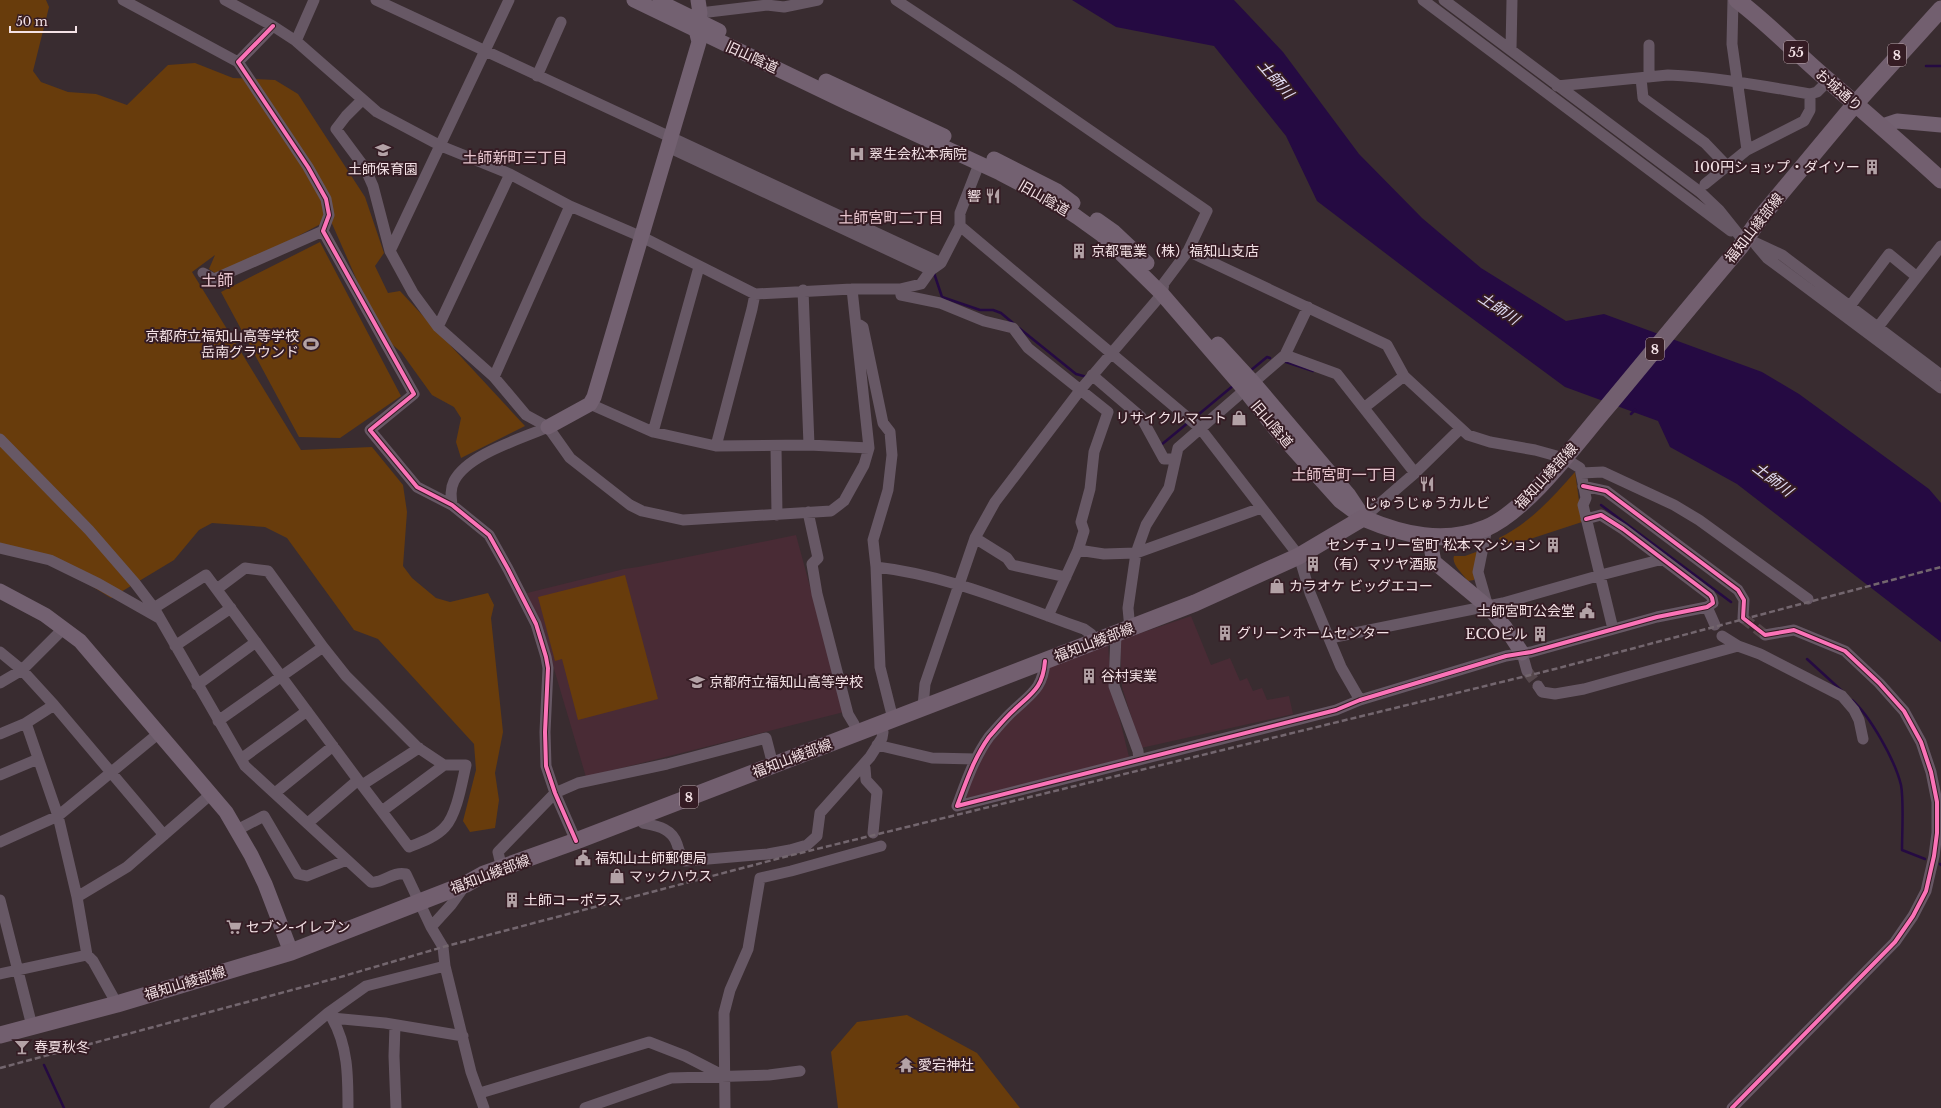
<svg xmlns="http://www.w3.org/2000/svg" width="1941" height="1108" font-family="'Libre Baskerville','Noto Sans JP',serif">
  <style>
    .built { fill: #492b35 }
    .green { fill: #683c0c }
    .water { fill: #250a42 }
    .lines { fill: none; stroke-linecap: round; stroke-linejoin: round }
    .stream { stroke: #250a42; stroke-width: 2.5 }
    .street-tunnel { stroke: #55474b; stroke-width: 11; stroke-dasharray: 11 5.5; stroke-linecap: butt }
    .street { stroke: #675865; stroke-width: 11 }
    .secondary { stroke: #736171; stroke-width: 15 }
    .primary { stroke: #725f6f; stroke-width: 17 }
    .rail { stroke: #73666e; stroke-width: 2.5; stroke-dasharray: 6 3; stroke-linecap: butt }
    .cycleway-casing { stroke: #351c24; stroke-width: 6 }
    .cycleway { stroke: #fb73b8; stroke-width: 4 }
    .labels { text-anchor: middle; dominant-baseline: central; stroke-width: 4; stroke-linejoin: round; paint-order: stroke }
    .shield { fill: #351c24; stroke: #bba7ac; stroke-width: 1 }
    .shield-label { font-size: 13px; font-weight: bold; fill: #f4e2e6 }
    .street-label { font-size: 14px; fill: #f4e2e6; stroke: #351c24 }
    .poi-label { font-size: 14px; fill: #f4e2e6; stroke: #351c24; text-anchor: start }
    .water-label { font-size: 15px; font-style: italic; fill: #e1dbf2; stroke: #351c24 }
    .neighbourhood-label { font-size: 15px; fill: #e7c5ce; stroke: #351c24 }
    .quarter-label { font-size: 16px; fill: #e7c5ce; stroke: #351c24 }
  </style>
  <rect width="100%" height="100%" fill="#392c30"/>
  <path class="built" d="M796,535L844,712L586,777L549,652L527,593L624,569L638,567Z
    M1191,616L1211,665L1230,658L1240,681L1247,678L1253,691L1262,688L1267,700L1289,696L1293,714L1141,748L1122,687L1120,640Z
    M1108,645L1111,684L1129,757L966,801L964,797L972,760L1031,694L1047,666Z"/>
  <path class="green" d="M0,0H46L49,7L33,71L41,82L68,92L96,94L127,105L168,65L195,63L233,78L275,80L298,94L365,197L384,253L375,266L388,293L400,291L525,426L461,458L456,442L461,418L454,407L432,395L401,352L381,335L330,219L221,277L209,269L215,255L192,272L301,450L372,447L403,485L407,512L403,566L412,578L436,598L450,602L488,593L494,605L491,618L503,732L495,773L499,800L495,828L470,832L463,821L476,770L474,744L378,639L354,630L287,538L265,527L212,523L199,530L174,560L111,598L54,563L0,546Z
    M320,242L401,396L340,438L299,437L221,292Z
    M1575,472L1582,522L1503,548L1499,538C1531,522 1552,498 1575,472Z
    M1476,552L1478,553L1474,580L1468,581C1463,574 1451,564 1454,556H1465Z
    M625,575L658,699L578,720L562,659L555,661L538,597Z
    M907,1015L977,1053L1020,1108H838L831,1052L857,1022Z"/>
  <path class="water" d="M1072,0H1234L1283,52L1359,154L1422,218L1481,268L1566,321L1604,314L1762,372L1799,394L1929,489L1941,503V642L1737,484L1670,447L1658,421L1565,387L1435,291L1317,201L1286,136L1214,46L1116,27Z"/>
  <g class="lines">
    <path class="stream" d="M1926,66H1941
      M934,273L942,297L980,310H993L1001,313L1013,323
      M1019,328L1076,374L1087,377
      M1283,361L1313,371
      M1250,371L1267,357L1270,358
      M1631,414L1635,410
      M1193,419L1234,385
      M1161,445L1189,422
      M1601,505L1731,602
      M1807,659L1842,691
      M1852,700C1870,716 1895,760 1901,785C1904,801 1902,833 1902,850L1925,859
      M1940,864L1941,865
      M44,1065L64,1108"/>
    <path class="street-tunnel" d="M1743,618L1765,635
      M1527,671L1538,686"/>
    <path class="street" d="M123,0L238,62
      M225,0L273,26L296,41L377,112L441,146L510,174L570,206L642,237L755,294L852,289H900L921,284L931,270L941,263L960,226V213L979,164
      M376,0L941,263
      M896,0L1017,80L1207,211L1188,251L1164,283L1162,294L1081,389L995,502L975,538L925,684L923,707
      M1423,0L1731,231
      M1444,0L1700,192L1719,210L1739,235L1782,255L1941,375
      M1733,0L1732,44L1747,150
      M700,13L767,5L784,7L818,0
      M273,26L238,62L308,167L326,199L329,215L323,231L414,394L370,430L417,487L452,505L489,535L508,569L536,624L546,657L548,668L545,732L546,766L555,793L576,841
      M296,41L314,0
      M1511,49L1512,0
      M537,76L561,22
      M1649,77V45
      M1641,78L1643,98L1705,143L1727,166
      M1557,86L1668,75C1716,77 1763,86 1810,94L1817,92L1828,81
      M362,100L346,116L336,129L365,168L373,186L390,251L413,293L438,327L494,377L526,415L548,427L570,458L630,505L642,511L683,520L831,511L844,501L864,465L869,448L852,289
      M668,147L931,270
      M1705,184L1747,150L1804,121L1810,110V94
      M960,226L1200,428L1299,556L1310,593L1341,667L1360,700
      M1756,245L1767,258L1941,388
      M390,251L509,0
      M1188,251L1387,345L1404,376L1468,435L1490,442L1535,450L1564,458L1580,468L1586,498L1583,505L1613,629
      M203,273L214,279L323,231
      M900,289L901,295L940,303L984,321L1013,328L1028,348L1108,412L1094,452L1090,489L1081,522L1084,531L1078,550
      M803,290L809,445
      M1850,306L1889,254L1917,277
      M860,325L863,327L883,423L890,432L892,455L888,490L873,540L876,567L880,667L893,719
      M438,327L510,174
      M1878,327L1941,246
      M1285,355L1337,374L1415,473
      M1092,375L1141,417L1164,459H1175
      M494,377L570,206
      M590,404L653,432L716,446L809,445L869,448
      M1365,407L1404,376
      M653,432L699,267
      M0,439L89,530L135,583L154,608L245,766L371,882C383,884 392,871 406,874L431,927L443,947L445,966L471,1072L484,1108
      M716,446L752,309L755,294
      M776,446L777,515
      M1581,473L1603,472L1674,505L1699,520L1808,599
      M1583,486L1606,491L1738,590L1744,600L1743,618
      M452,505C451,497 450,489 454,481C468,454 521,439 548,427
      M808,512L818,558L812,564L817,594L848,714L854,724
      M1363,518L1415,473L1460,429
      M1487,528L1478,572L1488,607
      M975,538L1007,558L1012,565L1066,577
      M0,548L50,560L99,584L159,618
      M876,567C948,575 1016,605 1084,629L1091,634L1094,642
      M217,589L245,568L268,571L323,647
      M1707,607L1715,625
      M154,608L206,575L358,780L308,823
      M1048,616L1078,550L1104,554L1136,553L1261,508
      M1130,629L1128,608L1136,553L1146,525L1169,488L1178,448L1285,355L1308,307
      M1116,634L1114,686L1138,751L1139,760
      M1722,636L1738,646L1760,654L1842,696L1854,710L1859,720L1863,739
      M1330,638L1503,603L1601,575L1663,559
      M175,646L231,608
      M0,652L22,670L54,705L26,723L58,816L77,897L87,955L93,961L117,1004
      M1522,653L1527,671
      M1045,661C1043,688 1032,693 1014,710C1005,718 997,728 989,737C974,758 966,782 957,806L1336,710L1360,700L1506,656L1531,652L1657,617L1707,607L1713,603L1712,598L1710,595L1623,529L1601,515L1586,519
      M0,683L22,670L63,629
      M197,685L256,642
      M1538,686L1542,692L1555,694L1584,689L1738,646
      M54,705L164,835
      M218,721L323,647L346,676L417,747L444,765H466C462,782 457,814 445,827C436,837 422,842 409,847L358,780
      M0,734L26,723
      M877,745L932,758L975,759
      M241,759L307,711
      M863,765L865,768L866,780L877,792L873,833
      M0,775L38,759
      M362,785L419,748
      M275,793L333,746
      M382,811L444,765
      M640,816L643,823C657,826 672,828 677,844C679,850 680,856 685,861L768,854L790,850L807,845L817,836L820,813L870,757L882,738L883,732L880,724
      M237,830L264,816L298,874L307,876L347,860
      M0,842L58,816L159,733
      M502,869L498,852L555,793L578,783L667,764L766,738L773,765
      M77,897L127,867L211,794
      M0,900L32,1026
      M431,927L451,905L466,884
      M0,974L87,955
      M328,1013L332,1018L385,1023L463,1036
      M332,1018C348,1046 348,1076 348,1108
      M395,1025L394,1056L396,1108
      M480,1093L649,1042L685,1056L724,1076
      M215,1108L328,1013L366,986L445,966
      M585,1108L671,1078L769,1075L800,1071
      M725,1108L724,1013L730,990L748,949L760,878L791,871L881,846
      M1732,1108L1895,942L1913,916L1926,891L1934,856L1937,833V802L1931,772L1921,742L1904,711L1879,683L1845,651L1794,630L1765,635"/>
    <path class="secondary" d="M634,0L848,103L1000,173L1053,201L1077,217L1102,235L1162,294L1244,389L1277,431L1340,501L1363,518
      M660,0L666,5L719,31
      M826,81L944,136
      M1882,126L1897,121L1941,125
      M994,159L1057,191L1073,203
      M1097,220L1114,232L1147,263
      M1218,344L1253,382L1348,494L1360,512
      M548,427L590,404L594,397L699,42L696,30L700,13L698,0
      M1429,537L1434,562L1488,607L1505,627L1522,653
      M0,591L45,615L80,641L226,812L251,855L265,884L291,952"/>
    <path class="primary" d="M1737,0C1770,25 1798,55 1829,81C1867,114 1904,146 1941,180
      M0,1035L117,1004L291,952L466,884L484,874L576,841L1195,603L1299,556L1363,518C1403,535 1444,545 1486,528C1528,510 1577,442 1607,407C1652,353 1696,299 1741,246L1761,217L1855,104L1941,9"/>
    <path class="rail" d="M0,1068L337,978L443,947L788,856L1555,669L1941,567"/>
    <defs>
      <path id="cycleway" d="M273,26L238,62L308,167L326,199L329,215L323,231L414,394L370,430L417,487L452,505L489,535L508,569L536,624L546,657L548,668L545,732L546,766L555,793L576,841
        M1583,486L1606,491L1738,590L1744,600L1743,618L1765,635L1794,630L1845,651L1879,683L1904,711L1921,742L1931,772L1937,802V833L1934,856L1926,891L1913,916L1895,942L1732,1108
        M1045,661C1043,688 1032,693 1014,710C1005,718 997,728 989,737C974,758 966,782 957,806L1336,710L1360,700L1506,656L1531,652L1657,617L1707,607L1713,603L1712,598L1710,595L1623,529L1601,515L1586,519"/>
    </defs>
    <use href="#cycleway" class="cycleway-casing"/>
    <use href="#cycleway" class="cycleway"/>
  </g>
  <defs>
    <symbol id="school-bare" viewBox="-9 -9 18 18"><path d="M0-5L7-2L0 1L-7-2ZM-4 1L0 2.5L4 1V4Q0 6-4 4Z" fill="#b3a2a6" stroke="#351c24" stroke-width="2.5" paint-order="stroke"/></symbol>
    <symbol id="hospital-bare" viewBox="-9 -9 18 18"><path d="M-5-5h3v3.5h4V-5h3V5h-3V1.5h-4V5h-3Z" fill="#b3a2a6" stroke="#351c24" stroke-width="2.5" paint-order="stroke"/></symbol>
    <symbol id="building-bare" viewBox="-9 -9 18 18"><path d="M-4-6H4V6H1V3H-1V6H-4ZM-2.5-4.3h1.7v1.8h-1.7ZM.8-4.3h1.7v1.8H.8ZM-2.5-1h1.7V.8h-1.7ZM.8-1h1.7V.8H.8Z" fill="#b3a2a6" stroke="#351c24" stroke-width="2.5" paint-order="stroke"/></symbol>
    <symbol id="restaurant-bare" viewBox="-9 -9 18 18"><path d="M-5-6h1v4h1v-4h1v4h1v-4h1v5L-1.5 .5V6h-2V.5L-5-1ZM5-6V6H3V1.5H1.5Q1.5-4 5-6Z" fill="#b3a2a6" stroke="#351c24" stroke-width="2.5" paint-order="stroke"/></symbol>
    <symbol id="stadium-bare" viewBox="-9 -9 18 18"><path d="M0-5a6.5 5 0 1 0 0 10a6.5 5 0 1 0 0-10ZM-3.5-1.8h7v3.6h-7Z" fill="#b3a2a6" stroke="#351c24" stroke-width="2.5" paint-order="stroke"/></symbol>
    <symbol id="shop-bare" viewBox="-9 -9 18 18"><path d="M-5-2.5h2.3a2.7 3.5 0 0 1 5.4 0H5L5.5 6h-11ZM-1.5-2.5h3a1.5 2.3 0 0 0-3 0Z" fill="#b3a2a6" stroke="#351c24" stroke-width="2.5" paint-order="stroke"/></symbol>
    <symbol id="civic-bare" viewBox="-9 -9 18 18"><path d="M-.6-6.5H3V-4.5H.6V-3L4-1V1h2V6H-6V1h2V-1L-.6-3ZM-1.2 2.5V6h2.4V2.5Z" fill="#b3a2a6" stroke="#351c24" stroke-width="2.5" paint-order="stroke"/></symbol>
    <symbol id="supermarket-bare" viewBox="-9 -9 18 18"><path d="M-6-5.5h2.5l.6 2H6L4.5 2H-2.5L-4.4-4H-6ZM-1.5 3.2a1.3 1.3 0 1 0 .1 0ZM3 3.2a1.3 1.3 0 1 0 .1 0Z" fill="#b3a2a6" stroke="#351c24" stroke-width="2.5" paint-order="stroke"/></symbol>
    <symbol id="bar-bare" viewBox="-9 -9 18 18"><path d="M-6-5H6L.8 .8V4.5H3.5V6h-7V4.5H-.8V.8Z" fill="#b3a2a6" stroke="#351c24" stroke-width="2.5" paint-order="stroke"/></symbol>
    <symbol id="temple-bare" viewBox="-9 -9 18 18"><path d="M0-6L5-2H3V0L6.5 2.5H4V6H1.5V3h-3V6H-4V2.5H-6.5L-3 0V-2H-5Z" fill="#b3a2a6" stroke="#351c24" stroke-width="2.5" paint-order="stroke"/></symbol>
  </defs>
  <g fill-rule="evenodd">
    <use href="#school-bare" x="372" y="139" width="22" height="22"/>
    <use href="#hospital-bare" x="846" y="143" width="22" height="22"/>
    <use href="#building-bare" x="1861" y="156" width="22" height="22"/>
    <use href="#restaurant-bare" x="982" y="185" width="22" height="22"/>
    <use href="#building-bare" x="1068" y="240" width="22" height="22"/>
    <use href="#stadium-bare" x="300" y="333" width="22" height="22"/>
    <use href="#shop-bare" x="1228" y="407" width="22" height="22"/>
    <use href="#restaurant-bare" x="1416" y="473" width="22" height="22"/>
    <use href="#building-bare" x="1542" y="534" width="22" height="22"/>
    <use href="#building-bare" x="1302" y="553" width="22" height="22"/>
    <use href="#shop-bare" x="1266" y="575" width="22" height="22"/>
    <use href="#civic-bare" x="1576" y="600" width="22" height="22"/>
    <use href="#building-bare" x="1214" y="622" width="22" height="22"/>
    <use href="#building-bare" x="1529" y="623" width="22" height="22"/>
    <use href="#building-bare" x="1078" y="665" width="22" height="22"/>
    <use href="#school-bare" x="686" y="671" width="22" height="22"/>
    <use href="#civic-bare" x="572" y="847" width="22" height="22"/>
    <use href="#shop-bare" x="606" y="865" width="22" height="22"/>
    <use href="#building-bare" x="501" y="889" width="22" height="22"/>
    <use href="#supermarket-bare" x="223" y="916" width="22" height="22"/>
    <use href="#bar-bare" x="11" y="1036" width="22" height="22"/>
    <use href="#temple-bare" x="895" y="1054" width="22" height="22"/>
  </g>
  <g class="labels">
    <g class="shield">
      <rect x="1784" y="41" width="24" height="22" rx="3"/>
      <rect x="1888" y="44" width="18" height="22" rx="3"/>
      <rect x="1646" y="338" width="18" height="22" rx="3"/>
      <rect x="680" y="786" width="18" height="22" rx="3"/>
    </g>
    <g class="shield-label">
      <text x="1796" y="52">55</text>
      <text x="1897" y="55">8</text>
      <text x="1655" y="349">8</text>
      <text x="689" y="797">8</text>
    </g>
    <g class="street-label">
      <text transform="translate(752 57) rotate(25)">旧山陰道</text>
      <text transform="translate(1839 90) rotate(41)">お城通り</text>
      <text transform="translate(1044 198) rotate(30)">旧山陰道</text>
      <text transform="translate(1754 228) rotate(-52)">福知山綾部線</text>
      <text transform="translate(1272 424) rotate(50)">旧山陰道</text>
      <text transform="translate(1546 476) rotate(-47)">福知山綾部線</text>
      <text transform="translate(1094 642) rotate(-21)">福知山綾部線</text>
      <text transform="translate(792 758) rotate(-21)">福知山綾部線</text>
      <text transform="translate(490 874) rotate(-21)">福知山綾部線</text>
      <text transform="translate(185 983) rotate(-17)">福知山綾部線</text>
    </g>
    <g class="poi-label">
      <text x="869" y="154">翠生会松本病院</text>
      <text x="1860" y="167" text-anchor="end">100円ショップ・ダイソー</text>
      <text x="383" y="169" text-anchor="middle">土師保育園</text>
      <text x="981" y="196" text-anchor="end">響</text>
      <text x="1091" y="251">京都電業（株）福知山支店</text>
      <text x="299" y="336" text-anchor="end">京都府立福知山高等学校<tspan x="299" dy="16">岳南グラウンド</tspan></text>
      <text x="1227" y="418" text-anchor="end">リサイクルマート</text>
      <text x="1427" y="503" text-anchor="middle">じゅうじゅうカルビ</text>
      <text x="1541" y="545" text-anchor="end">センチュリー宮町 松本マンション</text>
      <text x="1325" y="564">（有）マツヤ酒販</text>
      <text x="1289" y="586">カラオケ ビッグエコー</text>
      <text x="1575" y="611" text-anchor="end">土師宮町公会堂</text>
      <text x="1237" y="633">グリーンホームセンター</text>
      <text x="1528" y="634" text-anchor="end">ECOビル</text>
      <text x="1101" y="676">谷村実業</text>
      <text x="709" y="682">京都府立福知山高等学校</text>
      <text x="595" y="858">福知山土師郵便局</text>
      <text x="629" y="876">マックハウス</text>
      <text x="524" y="900">土師コーポラス</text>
      <text x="246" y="927">セブン-イレブン</text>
      <text x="34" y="1047">春夏秋冬</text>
      <text x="918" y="1065">愛宕神社</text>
    </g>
    <g class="water-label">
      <text transform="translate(1276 79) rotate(49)">土師川</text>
      <text transform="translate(1499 308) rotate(34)">土師川</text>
      <text transform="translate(1773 479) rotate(37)">土師川</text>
    </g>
    <g class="neighbourhood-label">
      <text x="515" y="157">土師新町三丁目</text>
      <text x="891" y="217">土師宮町二丁目</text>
      <text x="1344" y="474">土師宮町一丁目</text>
    </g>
    <g class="quarter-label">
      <text x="217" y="280">土師</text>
    </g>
  </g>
  <path d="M10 26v6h66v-6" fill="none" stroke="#f4e2e6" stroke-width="2"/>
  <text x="16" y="26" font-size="12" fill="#f4e2e6" stroke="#351c24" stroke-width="3" paint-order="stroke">50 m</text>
</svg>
